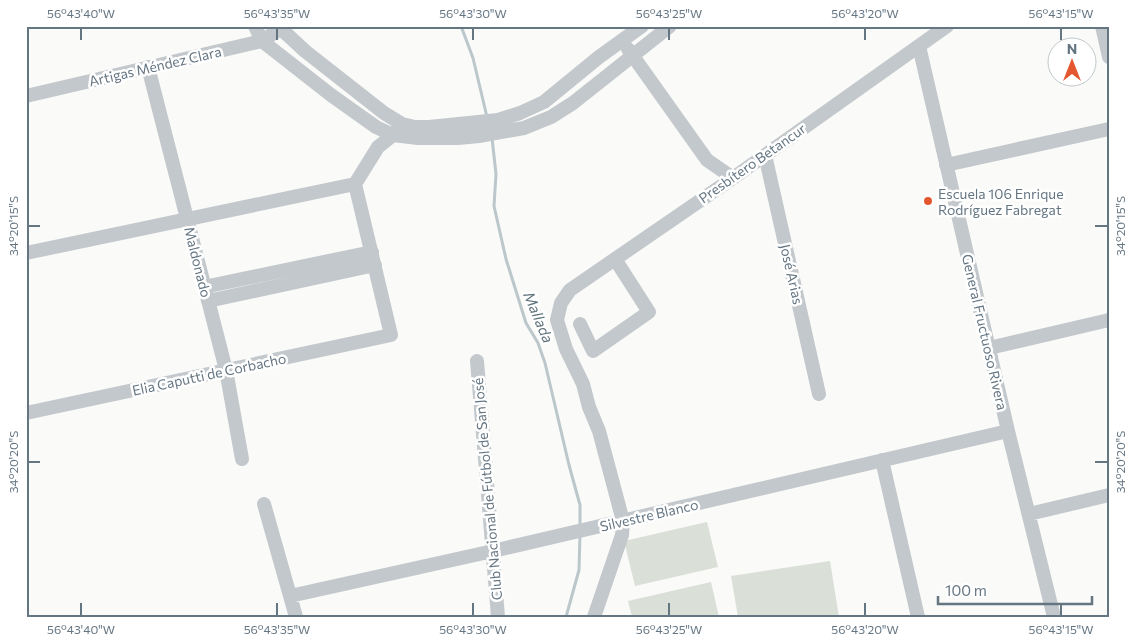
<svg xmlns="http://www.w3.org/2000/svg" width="1135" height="643" font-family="Commissioner,sans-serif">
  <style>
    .green { fill: #dadfd7 }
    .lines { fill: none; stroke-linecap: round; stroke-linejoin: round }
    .stream { stroke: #bbc7cb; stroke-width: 3 }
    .minor { stroke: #c3c8cc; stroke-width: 14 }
    .ticks { fill: none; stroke: #657683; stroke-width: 2 }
    .poi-dot { fill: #e4572e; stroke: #fff; stroke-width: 2 }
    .labels { text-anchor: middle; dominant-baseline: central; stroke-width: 5; stroke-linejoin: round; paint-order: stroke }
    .street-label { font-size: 14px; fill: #657683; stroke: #fff }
    .poi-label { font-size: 14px; fill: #657683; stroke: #fff; text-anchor: start }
    .water-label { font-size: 15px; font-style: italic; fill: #60757c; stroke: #fff }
    .neatline { fill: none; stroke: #657683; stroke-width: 2 }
    .ticks-label { font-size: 12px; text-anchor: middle; fill: #657683 }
  </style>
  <rect width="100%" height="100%" fill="#fafaf8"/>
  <path class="green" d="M707,522L718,567L635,586L624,541Z
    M830,561L839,617H738L731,576Z
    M711,582L719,617H632L628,601Z"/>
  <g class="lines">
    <path class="stream" d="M461,26L473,58L487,117
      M492,138L496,174L494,206L506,259L526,323L538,343L545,363L569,465L580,505V528
      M566,617L579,570L580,534"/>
    <path class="minor" d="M255,26L262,41L331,95L376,127L393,135L418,138H458L479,136L524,128L551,117L573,103L670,26
      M278,26L305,51L384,113L402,124L415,127H429L498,120L520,113L544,102L599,57L642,26
      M1102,26L1109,57
      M919,46L1008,431L1054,617
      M628,49L707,160L733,178
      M148,67L226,370L242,459
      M26,96L262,41L280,29
      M765,155L819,394
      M946,165L1109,129
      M26,253L355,184
      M204,287L372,252
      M208,301L375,265
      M580,324L593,351L649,312L615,259
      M989,348L1109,320
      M477,361L498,617
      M26,413L391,335L355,184L378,147L393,135L402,124
      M882,460L918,617
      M264,504L296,617
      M1029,514L1109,495
      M290,596L493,551L1008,431
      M594,617L622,535L623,521L599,431L589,407L583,384L566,349L557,320L561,303L570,290L733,178L947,26"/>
  </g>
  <path class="ticks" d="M81,28V40M277,28V40M473,28V40M669,28V40M865,28V40M1061,28V40M28,226H40M1095,226H1108M28,462H40M1095,462H1108M81,603V616M277,603V616M473,603V616M669,603V616M865,603V616M1061,603V616"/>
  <circle class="poi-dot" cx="928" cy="201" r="5"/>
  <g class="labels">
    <g class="street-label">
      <text transform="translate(155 66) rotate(-13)">Artigas Méndez Clara</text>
      <text transform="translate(752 163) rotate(-35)">Presbítero Betancur</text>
      <text transform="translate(198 262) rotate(76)">Maldonado</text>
      <text transform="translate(792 274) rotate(77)">José Arias</text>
      <text transform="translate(985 332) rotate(77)">General Fructuoso Rivera</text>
      <text transform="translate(209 374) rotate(-12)">Elia Caputti de Corbacho</text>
      <text transform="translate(487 489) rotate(-95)">Club Nacional de Fútbol de San José</text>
      <text transform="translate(649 515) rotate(-13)">Silvestre Blanco</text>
    </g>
    <g class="poi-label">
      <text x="938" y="193">Escuela 106 Enrique<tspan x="938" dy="16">Rodríguez Fabregat</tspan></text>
    </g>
    <g class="water-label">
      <text transform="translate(539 317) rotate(67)">Mallada</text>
    </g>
  </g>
  <rect width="1135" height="643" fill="none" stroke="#ffffff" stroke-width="55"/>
  <g transform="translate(1072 62)"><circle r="24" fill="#ffffff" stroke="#c1c8cd"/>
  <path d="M0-4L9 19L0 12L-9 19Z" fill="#e4572e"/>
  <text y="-8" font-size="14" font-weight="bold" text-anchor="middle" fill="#657683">N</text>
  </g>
  <path d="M938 596v8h154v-8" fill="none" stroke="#657683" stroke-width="2.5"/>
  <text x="945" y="596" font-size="15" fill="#657683" stroke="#ffffff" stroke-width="4" paint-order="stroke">100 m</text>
  <rect x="28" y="28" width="1080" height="588" class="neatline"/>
  <g class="ticks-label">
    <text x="81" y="18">56°43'40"W</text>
    <text x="277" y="18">56°43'35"W</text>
    <text x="473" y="18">56°43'30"W</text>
    <text x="669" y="18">56°43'25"W</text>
    <text x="865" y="18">56°43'20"W</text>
    <text x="1061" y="18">56°43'15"W</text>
    <text transform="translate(14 226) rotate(-90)" y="4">34°20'15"S</text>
    <text transform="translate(1121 226) rotate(-90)" y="4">34°20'15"S</text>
    <text transform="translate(14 462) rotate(-90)" y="4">34°20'20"S</text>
    <text transform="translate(1121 462) rotate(-90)" y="4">34°20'20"S</text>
    <text x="81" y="634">56°43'40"W</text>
    <text x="277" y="634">56°43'35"W</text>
    <text x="473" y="634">56°43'30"W</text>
    <text x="669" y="634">56°43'25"W</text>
    <text x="865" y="634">56°43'20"W</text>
    <text x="1061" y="634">56°43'15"W</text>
  </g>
</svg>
